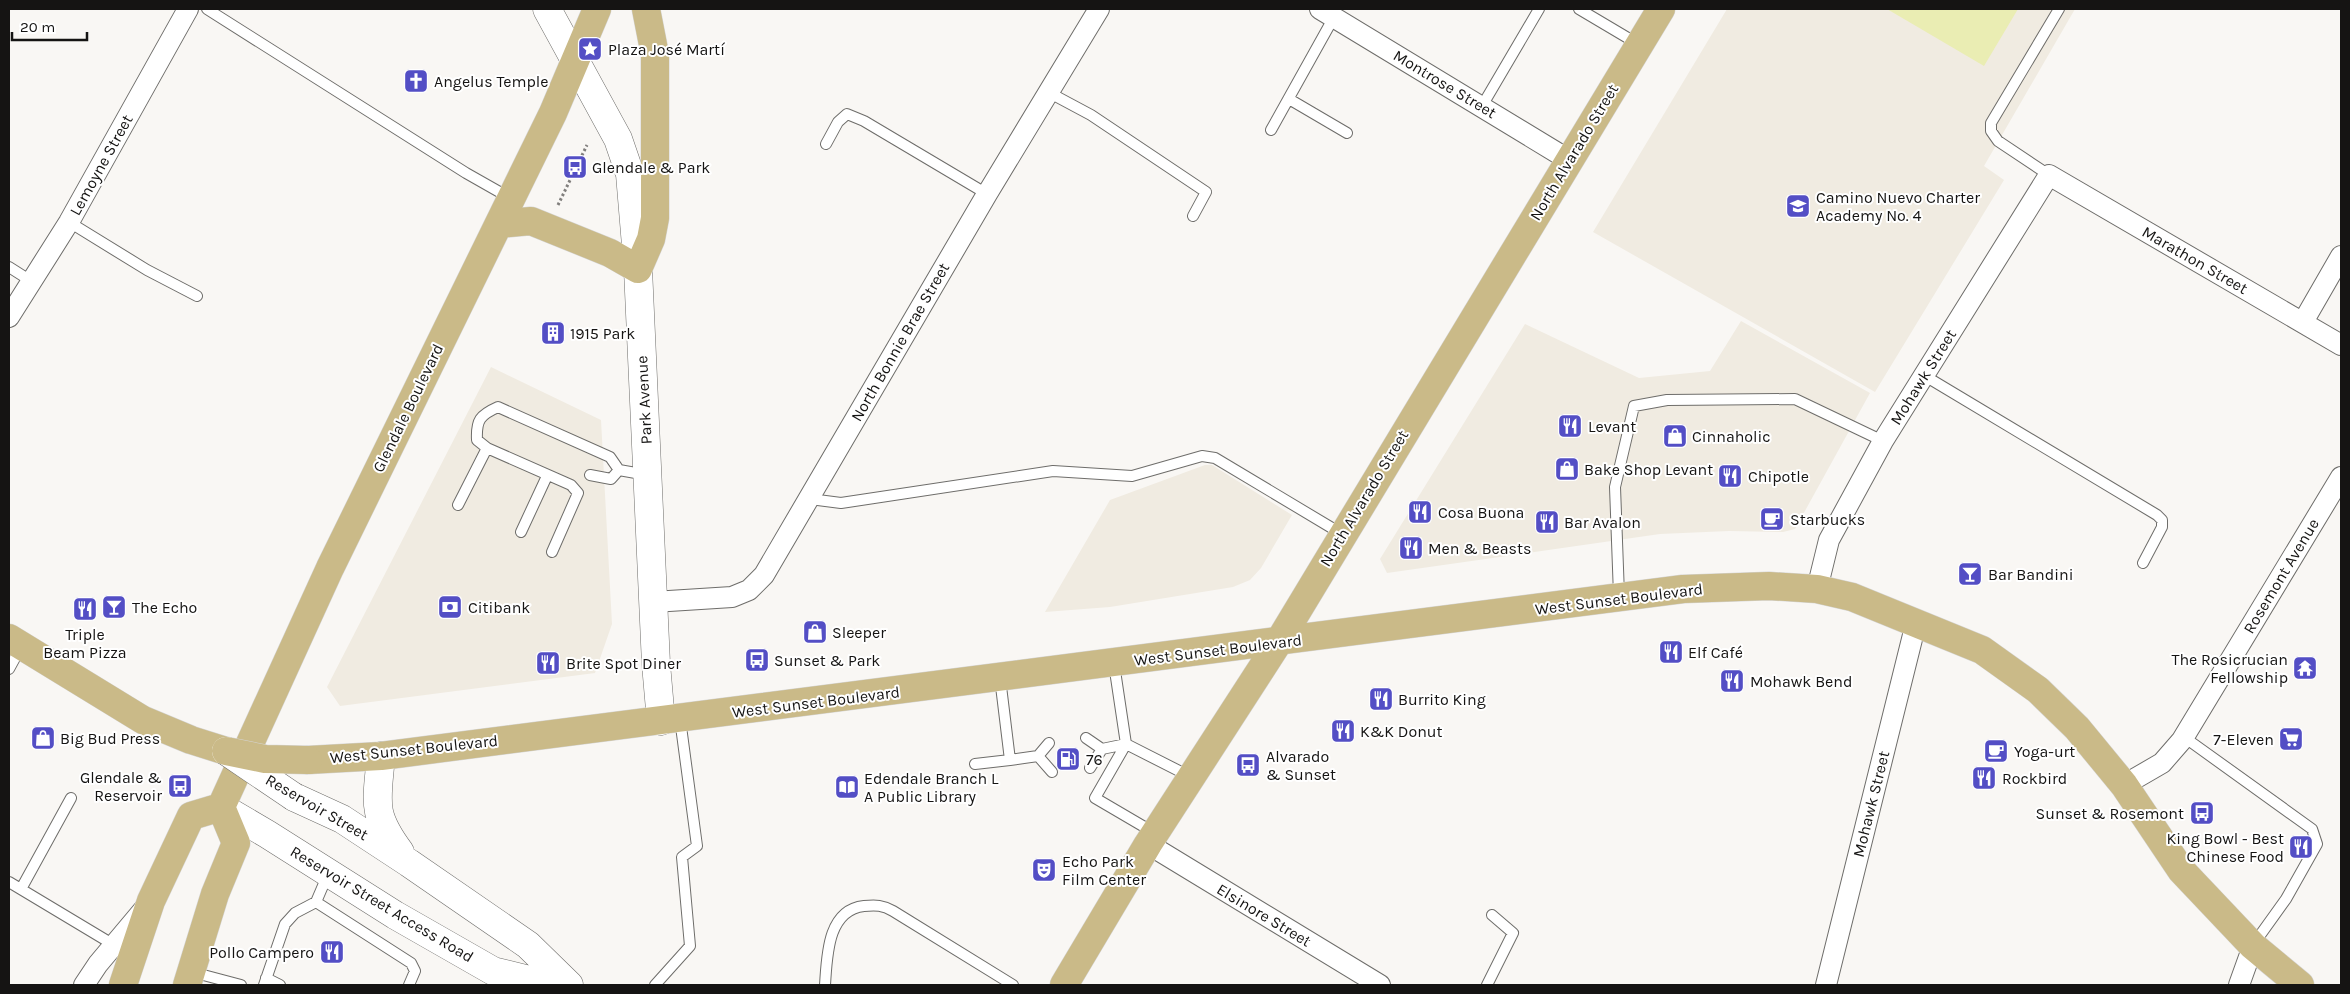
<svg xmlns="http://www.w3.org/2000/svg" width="2350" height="994" font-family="Karla,sans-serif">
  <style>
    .built { fill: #f0ebe1 }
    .green { fill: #eaedb3 }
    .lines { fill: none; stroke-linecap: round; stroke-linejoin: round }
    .lane-casing { stroke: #6e6d6a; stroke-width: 12 }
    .street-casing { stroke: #6e6d6a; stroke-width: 22 }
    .secondary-casing { stroke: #6e6d6a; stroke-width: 29 }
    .primary-casing { stroke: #d5d5d5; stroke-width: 29 }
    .path { stroke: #817f7d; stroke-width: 3; stroke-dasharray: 2.5 2.5; stroke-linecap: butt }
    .lane { stroke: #fff; stroke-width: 10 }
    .street { stroke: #fff; stroke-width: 20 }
    .secondary { stroke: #fff; stroke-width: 28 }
    .primary { stroke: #caba88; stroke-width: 28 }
    .secondary-bridge-casing { stroke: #6e6d6a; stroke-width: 29; stroke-linecap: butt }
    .primary-bridge-casing { stroke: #d5d5d5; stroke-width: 29; stroke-linecap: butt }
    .secondary-bridge { stroke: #fff; stroke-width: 28 }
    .primary-bridge { stroke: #caba88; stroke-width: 28 }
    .labels { text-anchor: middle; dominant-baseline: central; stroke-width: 4; stroke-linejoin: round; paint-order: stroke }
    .poi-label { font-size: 16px; fill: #151413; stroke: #fff; text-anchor: start }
    .street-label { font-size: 16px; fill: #151413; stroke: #fff }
  </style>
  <rect width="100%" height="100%" fill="#f9f7f4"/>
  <path class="built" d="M1727,9H2075L1984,166L2004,180L1875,392L1593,232Z
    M1741,321L1870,393L1795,529L1783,532L1729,531L1660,534L1387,573L1380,559L1525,324L1639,378L1710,371Z
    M491,367L601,420L612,624L595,673L340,706L327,687Z
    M1205,465H1212L1292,515L1261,568L1250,580L1233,587L1110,607L1045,612L1110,500Z"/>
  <path class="green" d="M1887,9H2018L1984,66Z"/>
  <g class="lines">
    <defs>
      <path id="lane" d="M207,9L466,173L510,198
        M1579,9L1638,44
        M1048,92L1091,115L1206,192L1193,216
        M1289,99L1347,133
        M1482,106L1539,9
        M1271,130L1334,17
        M826,144L838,122L847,114L864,121L987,194
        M2049,175L1998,141L1991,131V123L2059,9
        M69,222L147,270L197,296
        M9,267L31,281
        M1925,376L2157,515L2162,520V527L2143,563
        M590,475L611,479L619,470L647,475
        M810,499L841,503L1053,471L1132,476L1202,456L1215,458L1342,534
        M458,505L487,448
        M521,532L547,476
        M552,552L578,493L571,485L487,448L477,440C476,420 480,415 498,407L610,457L619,470
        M1619,595L1615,487L1634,406L1667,400L1795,399L1883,441
        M1114,664L1126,744L1095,798L1153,832
        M9,669L21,647
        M2184,737L2312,829L2317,844L2286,899L2253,945
        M1086,738L1102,749L1126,744L1191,777
        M1038,756L1052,772
        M1010,760L1038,756L1049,743
        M975,764L1010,760L1000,678
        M1090,768L1102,749
        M9,882L114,945
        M21,889L71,798
        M316,902L411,963L415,971L409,985
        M192,972L241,985
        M266,978L280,985
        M264,985L285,924L295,913L316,902L328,874
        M655,985L690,946L682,857L697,846L680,719
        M825,985C827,957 827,910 864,906C876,905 883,905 893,911L1013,985
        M1487,985L1513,933L1492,915"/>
      <path id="street" d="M1320,9L1569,160
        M9,317L69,222L188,9
        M2303,322L2341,256
        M1817,589L1829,540L1883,441L2049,175L2341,345
        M653,602L732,597L749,590L764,575L987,194L1099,9
        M2124,785L2162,763L2182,740L2341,477
        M1148,844L1380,985
        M84,985L98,964L145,908
        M1826,985L1916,623
        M2239,985L2253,946"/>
      <path id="secondary" d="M547,9L618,139L630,174L638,269L656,664L661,721
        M381,756C377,802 371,813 400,852
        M294,797L342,819L409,863L528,945L569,985
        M221,807L267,834L395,915L493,971L550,985"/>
      <path id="primary" d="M499,224L531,221L610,253L638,269L651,239L655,218V55L646,9
        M9,638L143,720L191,740L226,751
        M308,760L381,756L1683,589L1769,586L1817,589L1852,597L1982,650L2038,690L2077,728L2124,785L2181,870L2253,946L2300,985
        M123,985L151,901L191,816L221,807
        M187,985L215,894L236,843L221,807L330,568L553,113L597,9
        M1064,985L1148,844L1278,643L1661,9"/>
    </defs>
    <use href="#lane" class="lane-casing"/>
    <use href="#street" class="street-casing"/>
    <use href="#secondary" class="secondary-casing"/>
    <use href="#primary" class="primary-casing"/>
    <path class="path" d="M558,205L587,145"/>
    <use href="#lane" class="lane"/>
    <use href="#street" class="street"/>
    <use href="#secondary" class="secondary"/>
    <use href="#primary" class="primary"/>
    <defs>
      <path id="secondary-bridge" d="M226,751L294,797"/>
      <path id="primary-bridge" d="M226,751L265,759L308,760"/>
    </defs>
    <use href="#secondary-bridge" class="secondary-bridge-casing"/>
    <use href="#primary-bridge" class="primary-bridge-casing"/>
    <use href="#secondary-bridge" class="secondary-bridge"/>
    <use href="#primary-bridge" class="primary-bridge"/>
  </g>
  <defs>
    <symbol id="sight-square" viewBox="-11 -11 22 22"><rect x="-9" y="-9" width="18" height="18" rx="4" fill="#534ec5" stroke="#fff"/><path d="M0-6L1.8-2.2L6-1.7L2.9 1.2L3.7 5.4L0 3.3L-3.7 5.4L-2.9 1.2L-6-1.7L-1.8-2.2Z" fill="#fff"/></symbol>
    <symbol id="church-square" viewBox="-11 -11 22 22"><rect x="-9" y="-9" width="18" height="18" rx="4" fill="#534ec5" stroke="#fff"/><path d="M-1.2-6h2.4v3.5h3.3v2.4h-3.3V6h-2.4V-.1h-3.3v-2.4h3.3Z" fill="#fff"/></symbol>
    <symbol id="bus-square" viewBox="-11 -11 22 22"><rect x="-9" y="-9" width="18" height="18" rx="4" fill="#534ec5" stroke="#fff"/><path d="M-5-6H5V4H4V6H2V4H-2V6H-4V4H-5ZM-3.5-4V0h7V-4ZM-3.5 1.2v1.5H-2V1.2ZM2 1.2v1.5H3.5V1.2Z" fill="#fff"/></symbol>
    <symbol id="school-square" viewBox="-11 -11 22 22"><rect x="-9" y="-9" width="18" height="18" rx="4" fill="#534ec5" stroke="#fff"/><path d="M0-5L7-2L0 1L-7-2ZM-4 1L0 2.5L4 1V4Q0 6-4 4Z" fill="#fff"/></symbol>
    <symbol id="building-square" viewBox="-11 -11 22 22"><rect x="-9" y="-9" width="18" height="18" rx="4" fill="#534ec5" stroke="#fff"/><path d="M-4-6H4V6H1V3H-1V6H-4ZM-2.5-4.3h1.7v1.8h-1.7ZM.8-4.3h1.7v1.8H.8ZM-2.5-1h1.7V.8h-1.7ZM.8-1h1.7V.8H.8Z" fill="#fff"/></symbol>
    <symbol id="restaurant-square" viewBox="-11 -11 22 22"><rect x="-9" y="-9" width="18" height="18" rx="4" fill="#534ec5" stroke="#fff"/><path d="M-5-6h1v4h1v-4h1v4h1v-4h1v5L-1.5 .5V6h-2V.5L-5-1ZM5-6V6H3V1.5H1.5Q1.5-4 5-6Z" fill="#fff"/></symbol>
    <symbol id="shop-square" viewBox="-11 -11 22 22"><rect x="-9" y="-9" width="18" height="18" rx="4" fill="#534ec5" stroke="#fff"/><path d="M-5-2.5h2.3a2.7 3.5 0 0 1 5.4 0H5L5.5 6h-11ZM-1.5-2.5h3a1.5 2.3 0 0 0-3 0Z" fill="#fff"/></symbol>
    <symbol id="cafe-square" viewBox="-11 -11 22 22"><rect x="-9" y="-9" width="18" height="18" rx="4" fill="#534ec5" stroke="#fff"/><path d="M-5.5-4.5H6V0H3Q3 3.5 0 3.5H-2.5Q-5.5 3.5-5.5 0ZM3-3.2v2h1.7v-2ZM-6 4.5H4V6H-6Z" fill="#fff"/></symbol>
    <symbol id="bar-square" viewBox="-11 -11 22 22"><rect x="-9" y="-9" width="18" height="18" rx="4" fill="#534ec5" stroke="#fff"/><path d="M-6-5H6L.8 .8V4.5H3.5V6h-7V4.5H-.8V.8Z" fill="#fff"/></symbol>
    <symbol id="bank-square" viewBox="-11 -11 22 22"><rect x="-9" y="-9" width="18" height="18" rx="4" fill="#534ec5" stroke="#fff"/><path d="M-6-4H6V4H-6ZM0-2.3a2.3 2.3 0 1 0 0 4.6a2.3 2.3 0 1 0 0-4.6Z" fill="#fff"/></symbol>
    <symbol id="temple-square" viewBox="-11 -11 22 22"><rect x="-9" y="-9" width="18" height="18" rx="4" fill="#534ec5" stroke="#fff"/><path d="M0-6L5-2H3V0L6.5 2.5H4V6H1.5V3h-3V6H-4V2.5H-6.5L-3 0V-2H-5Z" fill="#fff"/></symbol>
    <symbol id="supermarket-square" viewBox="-11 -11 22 22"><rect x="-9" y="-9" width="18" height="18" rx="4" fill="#534ec5" stroke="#fff"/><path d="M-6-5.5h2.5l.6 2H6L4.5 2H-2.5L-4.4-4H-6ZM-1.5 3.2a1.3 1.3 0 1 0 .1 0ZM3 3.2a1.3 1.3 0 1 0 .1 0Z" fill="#fff"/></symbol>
    <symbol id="fuel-square" viewBox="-11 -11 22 22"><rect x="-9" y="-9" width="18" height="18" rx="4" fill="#534ec5" stroke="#fff"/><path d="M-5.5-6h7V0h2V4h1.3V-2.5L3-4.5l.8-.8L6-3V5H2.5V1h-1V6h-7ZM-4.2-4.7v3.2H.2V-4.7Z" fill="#fff"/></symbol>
    <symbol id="library-square" viewBox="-11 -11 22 22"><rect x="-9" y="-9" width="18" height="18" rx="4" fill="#534ec5" stroke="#fff"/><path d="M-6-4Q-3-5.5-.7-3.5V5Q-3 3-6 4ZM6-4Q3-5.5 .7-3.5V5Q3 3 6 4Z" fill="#fff"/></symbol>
    <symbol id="theatre-square" viewBox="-11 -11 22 22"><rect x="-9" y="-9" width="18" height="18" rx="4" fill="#534ec5" stroke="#fff"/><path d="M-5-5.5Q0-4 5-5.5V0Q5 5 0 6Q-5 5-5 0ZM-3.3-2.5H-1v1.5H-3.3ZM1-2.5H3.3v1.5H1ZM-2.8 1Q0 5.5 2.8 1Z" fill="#fff"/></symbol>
  </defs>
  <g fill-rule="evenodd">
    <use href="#sight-square" x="576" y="35" width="28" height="28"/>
    <use href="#church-square" x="402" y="67" width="28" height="28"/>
    <use href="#bus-square" x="561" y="153" width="28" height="28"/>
    <use href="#school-square" x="1784" y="192" width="28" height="28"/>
    <use href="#building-square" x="539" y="319" width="28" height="28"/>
    <use href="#restaurant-square" x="1556" y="412" width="28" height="28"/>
    <use href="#shop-square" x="1661" y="422" width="28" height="28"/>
    <use href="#shop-square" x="1553" y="455" width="28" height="28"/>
    <use href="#restaurant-square" x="1716" y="462" width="28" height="28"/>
    <use href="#restaurant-square" x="1406" y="498" width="28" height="28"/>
    <use href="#cafe-square" x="1758" y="505" width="28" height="28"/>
    <use href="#restaurant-square" x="1533" y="508" width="28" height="28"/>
    <use href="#restaurant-square" x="1397" y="534" width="28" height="28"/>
    <use href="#bar-square" x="1956" y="560" width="28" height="28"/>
    <use href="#bar-square" x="100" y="593" width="28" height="28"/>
    <use href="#bank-square" x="436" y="593" width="28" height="28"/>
    <use href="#restaurant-square" x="71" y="595" width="28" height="28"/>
    <use href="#shop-square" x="801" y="618" width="28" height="28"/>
    <use href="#restaurant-square" x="1657" y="638" width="28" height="28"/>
    <use href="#bus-square" x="743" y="646" width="28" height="28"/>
    <use href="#restaurant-square" x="534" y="649" width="28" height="28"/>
    <use href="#temple-square" x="2291" y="654" width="28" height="28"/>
    <use href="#restaurant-square" x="1718" y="667" width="28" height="28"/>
    <use href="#restaurant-square" x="1367" y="685" width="28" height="28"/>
    <use href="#restaurant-square" x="1329" y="717" width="28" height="28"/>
    <use href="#shop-square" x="29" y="724" width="28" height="28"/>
    <use href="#supermarket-square" x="2277" y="725" width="28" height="28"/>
    <use href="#cafe-square" x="1982" y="737" width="28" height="28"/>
    <use href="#fuel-square" x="1054" y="745" width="28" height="28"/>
    <use href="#bus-square" x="1234" y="751" width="28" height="28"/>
    <use href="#restaurant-square" x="1970" y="764" width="28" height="28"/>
    <use href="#bus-square" x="166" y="772" width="28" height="28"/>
    <use href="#library-square" x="833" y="773" width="28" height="28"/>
    <use href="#bus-square" x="2188" y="799" width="28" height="28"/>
    <use href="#restaurant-square" x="2287" y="833" width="28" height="28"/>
    <use href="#theatre-square" x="1030" y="856" width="28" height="28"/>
    <use href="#restaurant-square" x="318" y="938" width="28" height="28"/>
  </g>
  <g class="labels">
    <g class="poi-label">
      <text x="608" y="49">Plaza José Martí</text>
      <text x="434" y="81">Angelus Temple</text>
      <text x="592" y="167">Glendale &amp; Park</text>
      <text x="1816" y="197">Camino Nuevo Charter<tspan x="1816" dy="18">Academy No. 4</tspan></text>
      <text x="570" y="333">1915 Park</text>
      <text x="1588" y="426">Levant</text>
      <text x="1692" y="436">Cinnaholic</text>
      <text x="1584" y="469">Bake Shop Levant</text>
      <text x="1748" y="476">Chipotle</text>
      <text x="1438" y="512">Cosa Buona</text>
      <text x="1790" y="519">Starbucks</text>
      <text x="1564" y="522">Bar Avalon</text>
      <text x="1428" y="548">Men &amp; Beasts</text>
      <text x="1988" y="574">Bar Bandini</text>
      <text x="132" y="607">The Echo</text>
      <text x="468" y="607">Citibank</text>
      <text x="832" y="632">Sleeper</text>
      <text x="85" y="634" text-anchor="middle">Triple<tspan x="85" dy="18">Beam Pizza</tspan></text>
      <text x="1688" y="652">Elf Café</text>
      <text x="2288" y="659" text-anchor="end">The Rosicrucian<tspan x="2288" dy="18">Fellowship</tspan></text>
      <text x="774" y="660">Sunset &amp; Park</text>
      <text x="566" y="663">Brite Spot Diner</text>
      <text x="1750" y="681">Mohawk Bend</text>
      <text x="1398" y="699">Burrito King</text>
      <text x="1360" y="731">K&amp;K Donut</text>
      <text x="60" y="738">Big Bud Press</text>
      <text x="2274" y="739" text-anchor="end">7-Eleven</text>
      <text x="2014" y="751">Yoga-urt</text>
      <text x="1266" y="756">Alvarado<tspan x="1266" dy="18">&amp; Sunset</tspan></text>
      <text x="1086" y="759">76</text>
      <text x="162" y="777" text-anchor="end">Glendale &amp;<tspan x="162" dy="18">Reservoir</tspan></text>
      <text x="864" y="778">Edendale Branch L<tspan x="864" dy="18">A Public Library</tspan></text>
      <text x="2002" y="778">Rockbird</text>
      <text x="2184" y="813" text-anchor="end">Sunset &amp; Rosemont</text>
      <text x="2284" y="838" text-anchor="end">King Bowl - Best<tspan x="2284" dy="18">Chinese Food</tspan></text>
      <text x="1062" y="861">Echo Park<tspan x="1062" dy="18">Film Center</tspan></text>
      <text x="314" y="952" text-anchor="end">Pollo Campero</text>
    </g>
    <g class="street-label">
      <text transform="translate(1445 84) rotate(31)">Montrose Street</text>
      <text transform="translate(1574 152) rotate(-59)">North Alvarado Street</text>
      <text transform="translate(101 165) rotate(-61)">Lemoyne Street</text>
      <text transform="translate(2195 260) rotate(30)">Marathon Street</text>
      <text transform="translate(900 342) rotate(-60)">North Bonnie Brae Street</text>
      <text transform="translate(1923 377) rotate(-58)">Mohawk Street</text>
      <text transform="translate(644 400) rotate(-93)">Park Avenue</text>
      <text transform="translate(408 408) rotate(-64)">Glendale Boulevard</text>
      <text transform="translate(1364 498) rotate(-59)">North Alvarado Street</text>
      <text transform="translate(2281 576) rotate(-59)">Rosemont Avenue</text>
      <text transform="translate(1619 599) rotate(-7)">West Sunset Boulevard</text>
      <text transform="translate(1218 650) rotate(-7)">West Sunset Boulevard</text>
      <text transform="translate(816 702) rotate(-7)">West Sunset Boulevard</text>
      <text transform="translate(414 749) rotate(-6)">West Sunset Boulevard</text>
      <text transform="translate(1871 804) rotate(-76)">Mohawk Street</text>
      <text transform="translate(317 807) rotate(30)">Reservoir Street</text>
      <text transform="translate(382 904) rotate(31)">Reservoir Street Access Road</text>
      <text transform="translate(1264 915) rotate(31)">Elsinore Street</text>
    </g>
  </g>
  <rect width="2350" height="994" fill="none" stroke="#151413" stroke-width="20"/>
  <path d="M12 32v8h75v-8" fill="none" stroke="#151413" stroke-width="2.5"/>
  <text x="20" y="32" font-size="15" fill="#151413" stroke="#ffffff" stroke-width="4" paint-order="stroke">20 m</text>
</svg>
